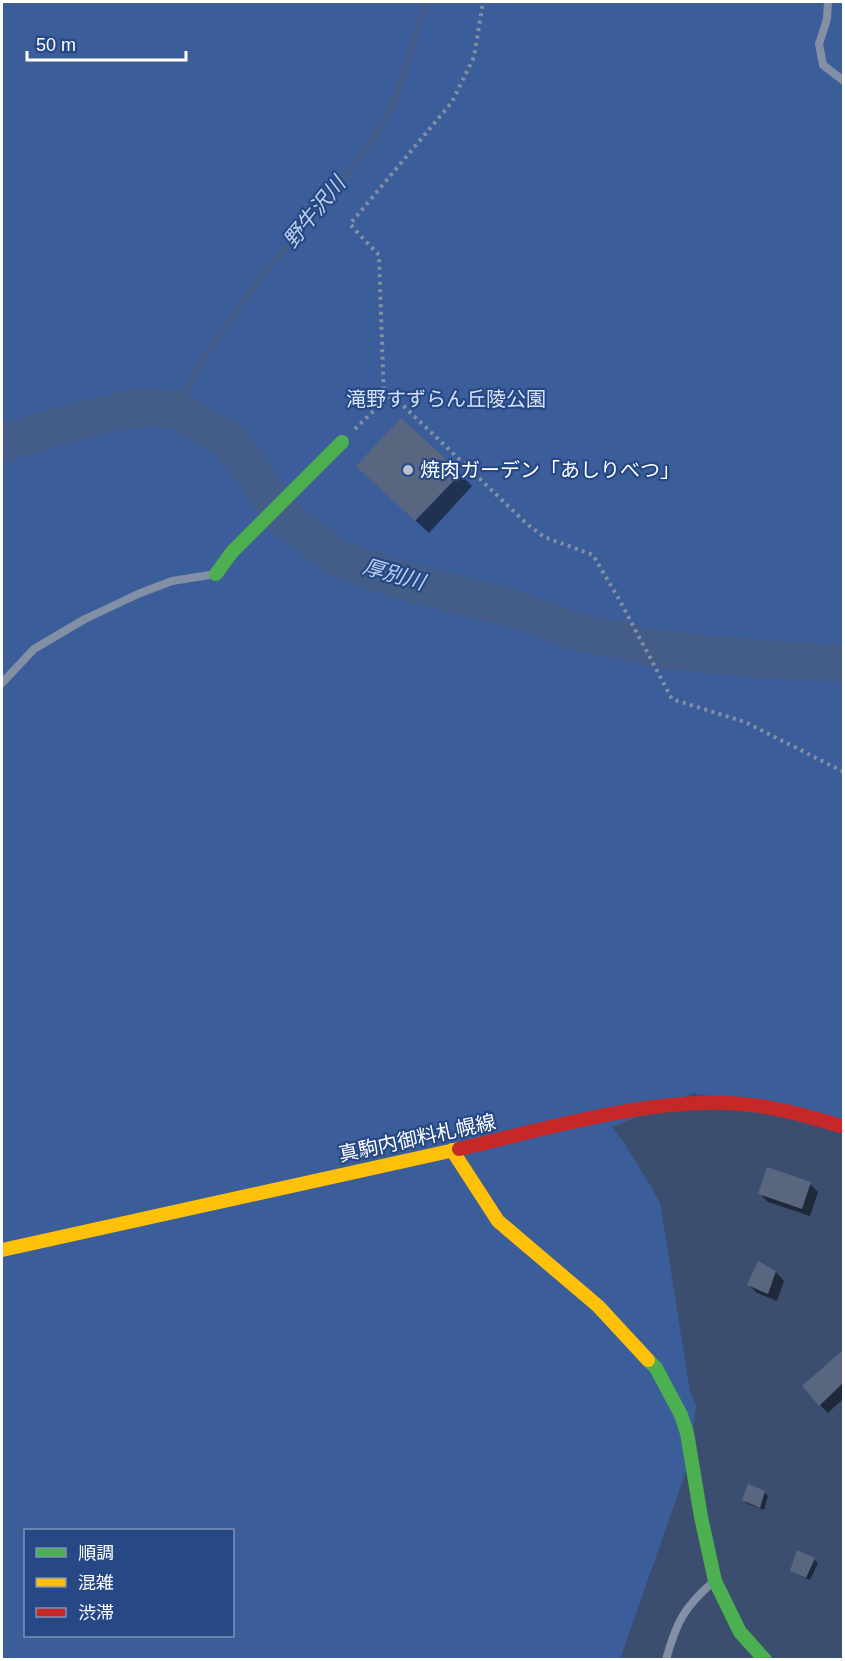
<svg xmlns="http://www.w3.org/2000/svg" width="845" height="1661" font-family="Arial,'Noto Sans JP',sans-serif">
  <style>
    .green { fill: #3b5e9b; fill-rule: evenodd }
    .shadow { fill: #0007 }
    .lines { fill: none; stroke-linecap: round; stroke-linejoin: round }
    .stream { stroke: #445c88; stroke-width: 6 }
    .river { stroke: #445c88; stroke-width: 38 }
    .building { fill: #586680 }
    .path { stroke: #838fa5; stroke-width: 4; stroke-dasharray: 3 4.5; stroke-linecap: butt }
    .lane { stroke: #838fa5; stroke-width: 8 }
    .fast { stroke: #4caf50; stroke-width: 14 }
    .slow { stroke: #ffc107; stroke-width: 14 }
    .jam { stroke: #c62828; stroke-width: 14 }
    .poi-dot { fill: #bbc1cd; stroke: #264885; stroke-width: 2 }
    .labels { text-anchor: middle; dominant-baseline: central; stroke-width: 4.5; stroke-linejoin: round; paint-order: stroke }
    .park-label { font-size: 20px; fill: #d5e1f6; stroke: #264885 }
    .poi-label { font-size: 20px; fill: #fff; stroke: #264885; text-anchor: start }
    .street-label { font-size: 20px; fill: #fff; stroke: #264885 }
    .water-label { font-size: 21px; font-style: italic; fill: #bdd0ef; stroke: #264885 }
  </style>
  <rect width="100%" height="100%" fill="#3c4e6f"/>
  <path class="green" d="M2,2H843V1127L821,1116L693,1093L612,1127L625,1144L660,1202L690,1392L696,1405L690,1460L620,1659L2,1660ZM26,1530H232V1636H26Z"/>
  <path class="shadow" d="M460,474L472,486L429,533L371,479Z
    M810,1184L818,1192L810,1216L768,1202L760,1194Z
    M776,1272L784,1281L777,1301L757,1293L749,1285Z
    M844,1351V1398L828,1413L820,1405Z
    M764,1492L768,1496L764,1510L748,1504L744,1500Z
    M814,1559L818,1563L810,1580L796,1574L792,1570Z"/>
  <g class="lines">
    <path class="stream" d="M178,410L180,400L207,353L258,281L338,186L374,139L396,98L426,2"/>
    <path class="river" d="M2,443L85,419L140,407L178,410L231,442L285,518L339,559L394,578L514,609L575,631L666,650L760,659L844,663"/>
  </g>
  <path class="building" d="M401,418L461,473L415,521L356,466Z
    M767,1167L811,1182L802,1209L758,1194Z
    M758,1261L776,1271L768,1294L747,1285Z
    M844,1349V1382L819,1406L802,1386Z
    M748,1484L765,1491L760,1508L742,1500Z
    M797,1550L815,1558L806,1578L790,1571Z"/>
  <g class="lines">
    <path class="path" d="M356,231L379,255L384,401
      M358,233L350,224L452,102L474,57L483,2
      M355,429L391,394L527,524L544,537L593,555L620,601L672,699L745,722L844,772"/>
    <path class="lane" d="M828,2L827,19L819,44L823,65L844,81
      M2,683L34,649L85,619L138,594L172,581L216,574
      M666,1660C676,1623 684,1607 713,1582"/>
    <path class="fast" d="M216,574L232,552L342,442
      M648,1360L656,1368L681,1415L687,1433L701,1517L715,1581L740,1632L765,1660"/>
    <path class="slow" d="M452,1150L498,1221L598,1306L648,1360
      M2,1250L459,1149"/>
    <path class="jam" d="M459,1149C546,1129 654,1096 742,1104C777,1107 811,1117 844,1127"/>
  </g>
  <circle class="poi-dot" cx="408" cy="470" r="6"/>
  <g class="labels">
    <g class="park-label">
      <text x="446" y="399">滝野すずらん丘陵公園</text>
    </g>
    <g class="poi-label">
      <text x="420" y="470">焼肉ガーデン「あしりべつ」</text>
    </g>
    <g class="street-label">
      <text transform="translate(417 1138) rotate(-12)">真駒内御料札幌線</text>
    </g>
    <g class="water-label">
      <text transform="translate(314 212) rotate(-51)">野牛沢川</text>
      <text transform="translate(394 574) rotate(16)">厚別川</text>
    </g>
  </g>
  <rect width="845" height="1661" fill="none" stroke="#ffffff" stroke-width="6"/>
  <rect x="24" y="1529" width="210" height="108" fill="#264885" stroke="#7d91b6" stroke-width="1.5"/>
  <rect x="36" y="1548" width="30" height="9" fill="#4caf50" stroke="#7d91b6" stroke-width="1.5"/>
  <text x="78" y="1559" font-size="18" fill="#ffffff">順調</text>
  <rect x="36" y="1578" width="30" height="9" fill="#ffc107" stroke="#7d91b6" stroke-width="1.5"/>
  <text x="78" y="1589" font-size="18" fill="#ffffff">混雑</text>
  <rect x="36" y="1608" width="30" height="9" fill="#c62828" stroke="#7d91b6" stroke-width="1.5"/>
  <text x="78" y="1619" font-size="18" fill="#ffffff">渋滞</text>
  <path d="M27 51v9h159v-9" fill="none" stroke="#ffffff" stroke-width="3"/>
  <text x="36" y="51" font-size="18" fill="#ffffff" stroke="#264885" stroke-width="4.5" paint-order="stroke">50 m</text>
</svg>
